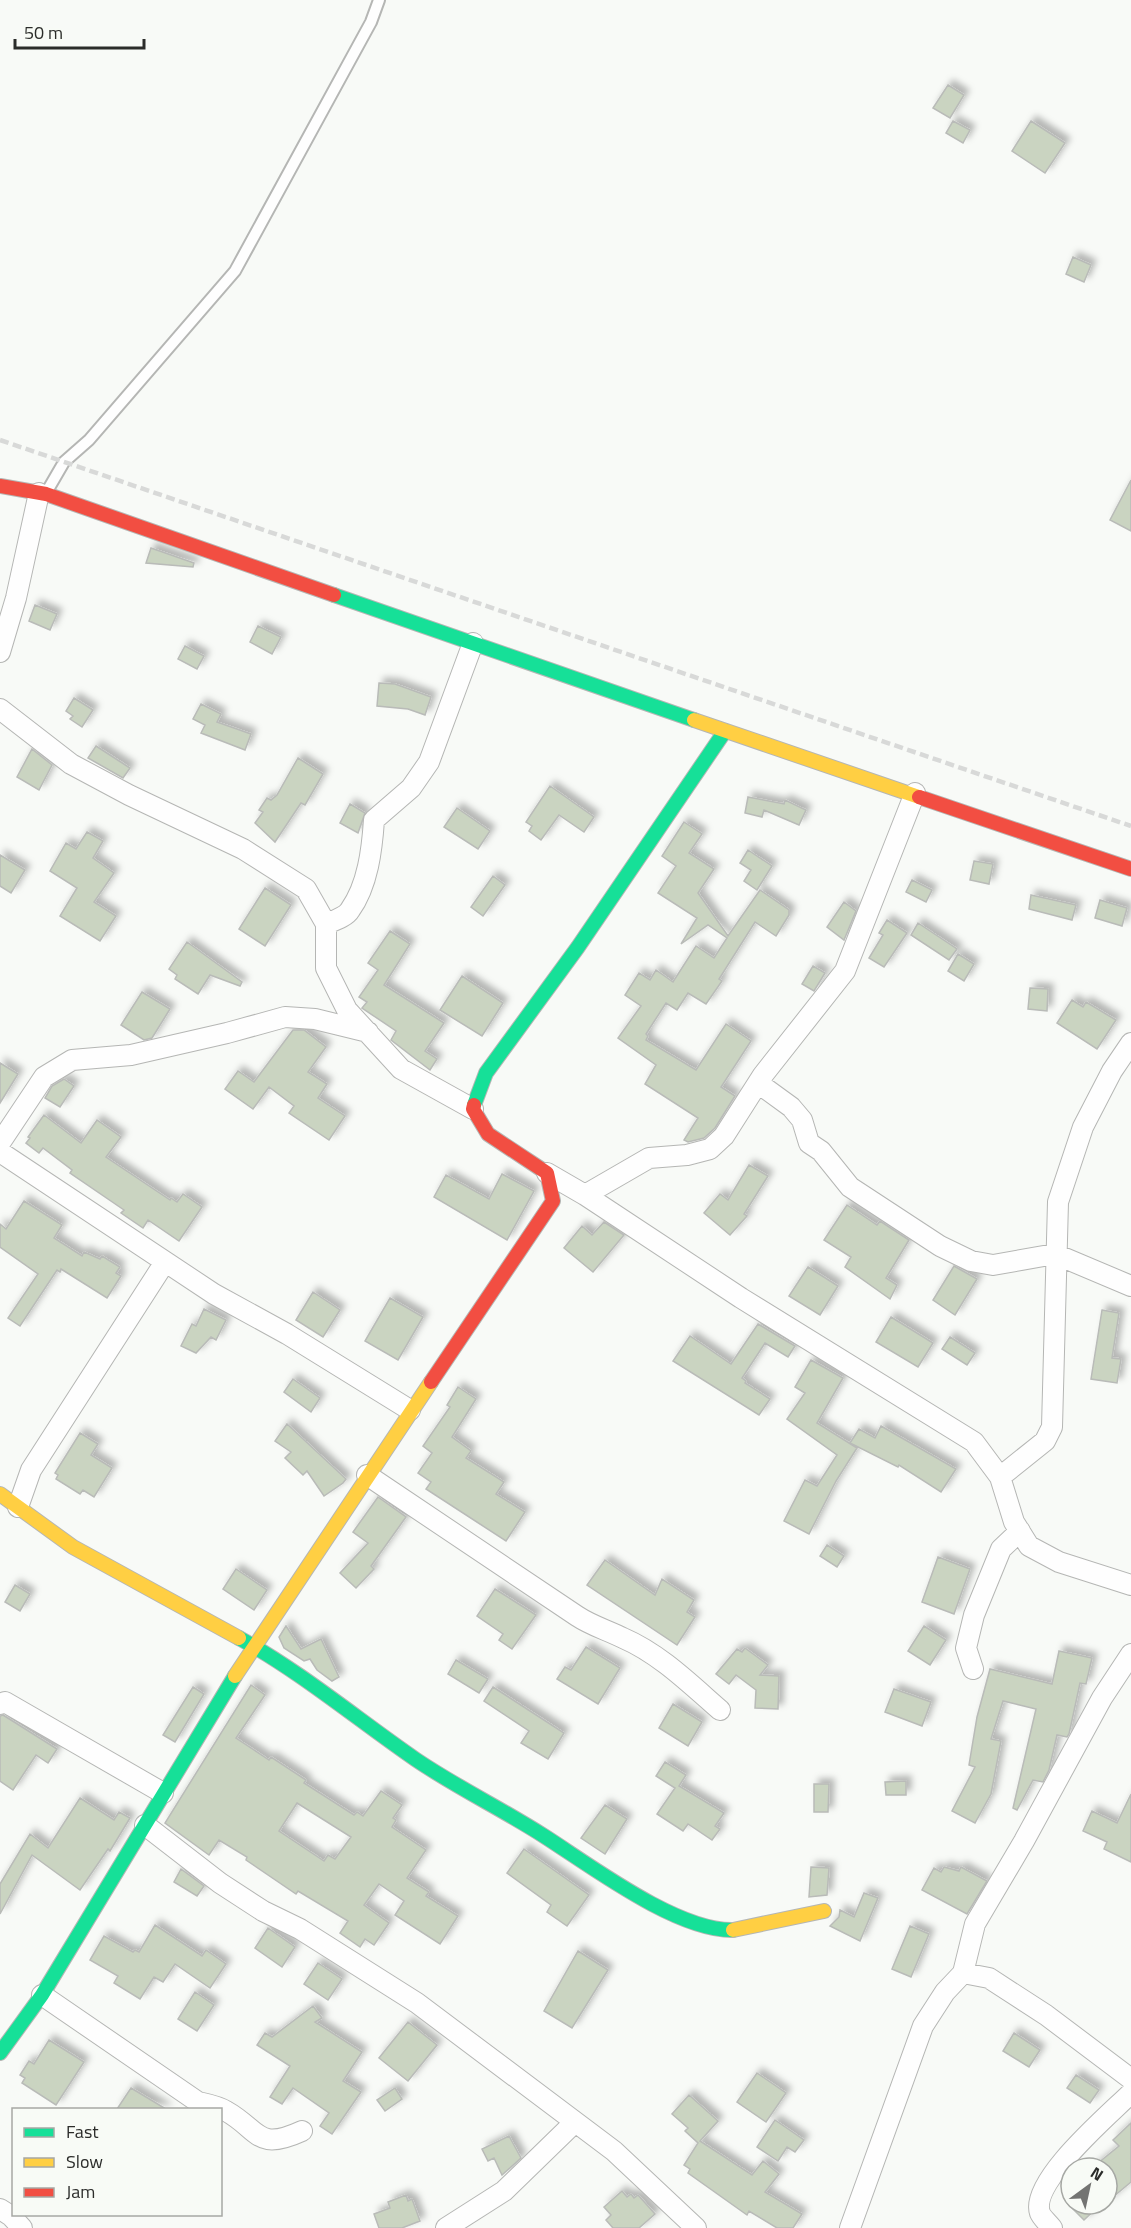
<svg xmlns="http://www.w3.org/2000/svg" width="1131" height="2228" font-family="'Titillium Web',sans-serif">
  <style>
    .building { fill: #cad4c1; stroke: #b9bbb8; stroke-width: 1.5; fill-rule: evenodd; filter: url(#shadow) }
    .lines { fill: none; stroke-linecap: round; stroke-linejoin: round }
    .lane-casing { stroke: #b5b6b4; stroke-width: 14 }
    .street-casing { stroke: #b5b6b4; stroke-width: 22 }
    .fast-casing { stroke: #b5b6b4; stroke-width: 16 }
    .slow-casing { stroke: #b5b6b4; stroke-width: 16 }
    .jam-casing { stroke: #b5b6b4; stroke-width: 16 }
    .lane { stroke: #fefefe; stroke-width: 10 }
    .street { stroke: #fefefe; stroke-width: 20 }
    .fast { stroke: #16e098; stroke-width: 14 }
    .slow { stroke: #ffcf43; stroke-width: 14 }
    .jam { stroke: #f24e42; stroke-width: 14 }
    .rail { stroke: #d8d9d8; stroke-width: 4.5; stroke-dasharray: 9 4.5; stroke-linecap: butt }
  </style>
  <defs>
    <filter id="shadow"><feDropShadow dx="5" dy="-5" stdDeviation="3" flood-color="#0004"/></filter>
  </defs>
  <rect width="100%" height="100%" fill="#f8faf7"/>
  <path class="building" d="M948,85L964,95L950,118L933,108Z
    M953,121L970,130L963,143L946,133Z
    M1031,121L1065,143L1045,173L1012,151Z
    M1073,257L1091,265L1084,282L1066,274Z
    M1131,480V531L1110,520Z
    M151,548L194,563L193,567L146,563Z
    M35,605L57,614L50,630L29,621Z
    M258,626L281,637L272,654L250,642Z
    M185,646L204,656L197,669L178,659Z
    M379,683L395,684L431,697L425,715L408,709L377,706Z
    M74,698L93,710L82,727L70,719L73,716L66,711Z
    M201,704L221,714L217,722L251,734L245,750L201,733L205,725L193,719Z
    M96,746L130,768L123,778L88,758Z
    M32,749L52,765L39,790L17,777Z
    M298,758L323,774L305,805L301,803L275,842L255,823L263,812L259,810L267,798L271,800L277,795Z
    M550,786L594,817L584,832L559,815L541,840L529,831L532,826L526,822Z
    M748,797L784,804L785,800L806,810L799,825L764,810L762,817L745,813Z
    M350,804L365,813L358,833L340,823Z
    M457,808L490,831L478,849L444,827Z
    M684,822L702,834L689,853L714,869L698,893L728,936L760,890L789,910V915L776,936L755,922L719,979L722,981L706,1004L688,993L677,1010L666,1003L646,1034L648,1036L646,1040L696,1070L726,1024L751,1041L721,1087L735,1096L715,1128L704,1138L688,1142L684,1140L698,1118L645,1084L656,1065L618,1038L641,1006L625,995L639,973L650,980L656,970L673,982L696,946L714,958L727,938L708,925L681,944L697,918L658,893L676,866L662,856Z
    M87,832L103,841L93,858L114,873L94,902L116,916L100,941L60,916L77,888L50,871L66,843L76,849Z
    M748,850L772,866L757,890L744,881L751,870L740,863Z
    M0,855L25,870L11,893L0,886Z
    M974,861L993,864L989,884L970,880Z
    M493,876L505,885L483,916L471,907Z
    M912,880L932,890L926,902L906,892Z
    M265,888L291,905L265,946L239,929Z
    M1031,895L1076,905L1072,920L1029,909Z
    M1100,900L1127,908L1122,926L1095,918Z
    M844,902L856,911L844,940L827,927Z
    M887,920L907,933L884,967L869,958L883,935L879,933Z
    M918,923L957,949L949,960L911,935Z
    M390,931L410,944L384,985L444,1023L425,1051L437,1059L430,1070L391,1040L396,1031L362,1008L367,1002L359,997L378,970L368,963Z
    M187,942L242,982L240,986L210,975L198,994L175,979L177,975L169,969Z
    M958,954L974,964L964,981L948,971Z
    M813,966L825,973L814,991L802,984Z
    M462,976L503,1003L482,1036L440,1010Z
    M1030,988L1048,989L1047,1011L1028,1009Z
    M142,992L170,1009L152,1038L144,1040L121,1025Z
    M1072,1000L1083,1007L1086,1002L1116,1020L1097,1049L1057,1023Z
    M293,1030H304L326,1047L308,1072L327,1084L318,1098L345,1116L329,1140L289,1113L294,1106L269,1087L253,1109L225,1089L238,1071L254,1082Z
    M0,1063L18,1074L0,1103Z
    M64,1079L74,1086L60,1107L45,1098L52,1086Z
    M44,1115L81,1143L97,1120L121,1137L106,1157L170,1200L171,1198L177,1202L183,1194L202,1207L179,1241L148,1220L143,1228L121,1213L124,1210L70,1173L72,1170L43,1148L39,1153L26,1143L30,1138L28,1137Z
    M749,1165L768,1176L744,1214L747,1216L730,1235L704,1213L720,1194L728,1200Z
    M502,1174L534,1191L507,1240L434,1197L446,1175L489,1199Z
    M24,1201L62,1225L54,1238L82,1256L84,1252L100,1259L102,1256L120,1267L116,1273L121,1276L107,1298L61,1269L60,1272L57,1270L20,1326L8,1318L38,1274L0,1247V1224L6,1229Z
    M847,1205L877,1225L880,1221L909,1240L886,1278L897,1285L890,1299L845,1267L851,1257L824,1240Z
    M604,1222L624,1235L593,1272L564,1248L582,1226L592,1235Z
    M954,1266L977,1279L955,1315L933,1300Z
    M808,1267L838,1286L820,1315L789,1296Z
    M313,1292L340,1310L323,1337L296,1320Z
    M390,1298L423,1317L398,1360L365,1341Z
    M204,1309L226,1320L216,1340L211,1337L196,1353L181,1346L192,1324L196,1326Z
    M1102,1310L1119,1313L1112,1358L1121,1359L1117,1383L1091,1379Z
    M891,1317L933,1343L918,1367L876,1342Z
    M758,1324L795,1346L788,1357L765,1343L742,1378L746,1381L745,1383L770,1399L759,1415L673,1361L690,1336L731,1364Z
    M950,1337L975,1353L967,1365L942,1349Z
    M811,1360L843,1378L817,1423L857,1448L836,1481L809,1534L784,1521L805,1480L817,1486L837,1455L787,1419L805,1393L795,1387Z
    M293,1379L320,1398L311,1412L284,1392Z
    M458,1387L476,1399L452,1437L471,1451L466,1458L504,1482L496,1494L525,1512L506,1541L426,1489L431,1482L418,1473L432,1453L423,1446L450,1407L447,1405Z
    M287,1424L346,1479L343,1483L324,1496L307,1471L303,1475L285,1458L291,1452L275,1441Z
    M881,1426L956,1469L941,1492L899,1465L898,1467L850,1443L859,1429L875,1438Z
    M80,1433L98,1444L91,1455L112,1468L94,1497L83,1490L80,1494L56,1479L58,1475L55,1473Z
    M378,1497L406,1517L371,1566L374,1569L356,1588L340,1573L368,1543L353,1532Z
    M827,1545L844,1556L837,1567L820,1556Z
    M938,1557L970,1569L954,1614L922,1602Z
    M605,1560L655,1595L662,1579L694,1600L687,1612L695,1617L677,1645L587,1585Z
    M236,1569L267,1590L254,1610L223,1589Z
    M15,1585L30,1594L20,1611L5,1602Z
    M495,1589L536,1615L512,1649L499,1640L503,1634L477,1616Z
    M286,1626L301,1649L321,1639L339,1677L332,1681L317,1670L310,1659L304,1661L284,1648L279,1637Z
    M924,1626L946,1640L930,1665L908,1651Z
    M586,1647L620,1668L598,1704L557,1679L565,1667L571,1670Z
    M745,1648L768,1665L760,1675L779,1676L778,1709L755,1708L756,1690L736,1675L729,1684L716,1674L737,1649L742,1652Z
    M1059,1651L1092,1658L1086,1684L1080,1683L1069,1734L1067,1737L1057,1735L1049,1770L1043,1782L1033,1780L1017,1810L1013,1808L1036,1709L1003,1701L991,1739L1001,1741L991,1794L975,1823L952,1811L975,1767L969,1765L977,1717L990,1669L1052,1684Z
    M456,1660L488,1679L479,1693L448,1674Z
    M251,1685L265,1695L236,1738L269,1760L271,1757L306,1780L304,1783L354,1815L357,1812L363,1816L381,1791L402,1805L393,1818L396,1820L392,1827L426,1850L407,1878L429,1892L426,1896L458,1916L440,1944L395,1915L404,1901L379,1884L364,1905L389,1923L374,1945L365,1939L360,1947L340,1933L348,1921L298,1891L296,1894L246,1860L247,1857L219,1840L209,1855L165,1823ZM297,1803L351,1837L335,1859L328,1855L324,1861L279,1831Z
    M193,1687L204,1694L175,1742L163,1735Z
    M493,1687L564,1733L548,1759L521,1743L529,1731L484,1701Z
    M894,1689L931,1702L922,1726L885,1712Z
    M673,1704L702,1722L688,1746L659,1728Z
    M3,1715L57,1749L48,1763L36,1755L13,1790L0,1781V1716Z
    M665,1762L686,1775L679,1786L724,1813L715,1826L720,1829L712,1840L688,1824L683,1831L657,1814L675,1788L656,1776Z
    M906,1781V1795H886L885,1782Z
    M814,1784H829L828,1812H814Z
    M1131,1794V1862L1104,1849L1107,1842L1083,1831L1092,1811L1117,1823Z
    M80,1798L114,1820L119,1812L130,1818L110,1851L108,1849L80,1890L32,1855L0,1914V1884L30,1834L48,1848Z
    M605,1805L627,1819L605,1854L581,1838Z
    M524,1849L589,1895L567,1926L547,1912L551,1905L507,1873Z
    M811,1867L829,1868L827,1895L809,1897Z
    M944,1867L959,1871L961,1867L987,1881L967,1914L922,1890L934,1868L941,1872Z
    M181,1869L204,1886L197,1896L174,1882Z
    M864,1893L878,1898L860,1941L830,1926L839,1917L840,1910L854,1917Z
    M155,1925L202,1956L206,1950L226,1964L210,1988L175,1964L163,1982L154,1977L140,1999L114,1983L118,1976L90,1960L104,1936L133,1952L135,1950L139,1952Z
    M910,1926L929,1934L911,1977L892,1969Z
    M268,1928L295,1947L282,1967L255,1948Z
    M578,1951L608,1970L572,2028L544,2011Z
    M318,1963L342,1979L328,2000L304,1984Z
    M195,1992L214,2005L197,2031L178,2019Z
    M313,2006L322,2018L315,2022L362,2052L343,2081L361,2092L332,2134L320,2126L329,2113L293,2088L282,2104L270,2097L290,2066L257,2045L265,2033L272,2037Z
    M408,2022L437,2045L408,2081L379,2058Z
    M1014,2033L1040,2050L1029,2067L1003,2051Z
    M49,2040L84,2062L56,2105L22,2083L25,2078L20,2075L29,2061L34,2064Z
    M757,2073L786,2093L766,2122L737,2102Z
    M1076,2075L1099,2090L1090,2103L1067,2088Z
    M131,2088L166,2109H117Z
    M395,2088L402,2099L385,2111L377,2100Z
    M689,2095L718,2121L700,2141L752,2175L763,2161L779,2174L765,2192L802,2214L793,2228H777L749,2211L747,2215L688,2173L690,2169L684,2165L698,2143L685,2131L688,2128L672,2114Z
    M775,2120L804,2140L795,2152L787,2147L778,2161L757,2147Z
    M1131,2123V2182L1107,2202V2168H1092L1119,2146L1113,2140Z
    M509,2136L521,2158L502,2175L494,2158L488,2161L482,2149Z
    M622,2191L627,2197L631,2194L634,2198L638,2195L655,2214L639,2228H613L606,2220L611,2215L604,2207Z
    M406,2195L408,2201L412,2199L420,2221L402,2228H379L374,2214L390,2208L388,2202Z
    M1068,2204H1101L1084,2220Z"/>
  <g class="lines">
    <defs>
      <path id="lane" d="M46,493L64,462L89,440L235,271L371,22L379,0"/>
      <path id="street" d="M0,652L16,598L39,493
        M0,709L71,764L129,795L243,849L306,889L326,924V968L347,1010L401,1069L473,1109
        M326,924C333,921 346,917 350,910C368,885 372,849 374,820L411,788L429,762L473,643
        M758,1083L791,1107L802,1120L809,1143L821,1151L850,1187L940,1246L971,1261L993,1265L1055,1254L1131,1286
        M0,1143L44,1077L72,1060L131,1055L227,1033L285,1017L315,1019L368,1032
        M0,1152L214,1294L287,1334L410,1410
        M547,1173L585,1195L741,1298L974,1442L1000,1477L1014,1522L1029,1546L1059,1562L1131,1585
        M585,1195L649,1158L687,1155L710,1149L724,1136L763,1075L845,971L915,793
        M367,1475L577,1616C592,1626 607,1630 623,1638C660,1654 690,1684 720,1710
        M1000,1477L1045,1441L1052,1427L1058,1202L1083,1127L1112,1071L1131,1043
        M18,1507L31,1470L165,1262
        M973,1669L966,1648L974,1615L1001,1549L1020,1531
        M0,1704L5,1702L163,1793
        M145,1825L220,1883L263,1911L300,1929L417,2003L614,2151L696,2228
        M963,1973L975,1924L1024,1841L1102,1698L1131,1654
        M42,1995L198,2102C207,2104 218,2106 226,2111C260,2130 256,2152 302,2131
        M0,2209L11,2216L22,2228
        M446,2228L504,2191L575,2122
        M850,2228L923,2026L945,1992L963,1973L989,1978L1046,2015L1131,2079
        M1052,2228C1049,2224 1042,2218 1040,2213C1029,2182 1110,2114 1131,2093"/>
      <path id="fast" d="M334,595L694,720
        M474,1105L486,1073L578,947L725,731
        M239,1638C301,1672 357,1719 415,1759C456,1787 502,1809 544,1836C591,1866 677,1931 733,1930
        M0,2053L42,1995L235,1676"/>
      <path id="slow" d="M694,720L919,797
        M0,1494L73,1547L239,1638
        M235,1676L431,1382
        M733,1930L824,1911"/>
      <path id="jam" d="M0,486L46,494L334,595
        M919,797L1131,869
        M431,1382L553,1201L547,1173L488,1134L473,1109L474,1105"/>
    </defs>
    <use href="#lane" class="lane-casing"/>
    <use href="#street" class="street-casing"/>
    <use href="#fast" class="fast-casing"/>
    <use href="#slow" class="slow-casing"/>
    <use href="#jam" class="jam-casing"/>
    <use href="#lane" class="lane"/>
    <use href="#street" class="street"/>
    <use href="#fast" class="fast"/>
    <use href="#slow" class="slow"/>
    <use href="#jam" class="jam"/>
    <path class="rail" d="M0,440L1131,826"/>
  </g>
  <rect x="12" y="2108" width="210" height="108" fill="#f8fbf6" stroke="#a6a8a4" stroke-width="1.5"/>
  <rect x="24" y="2128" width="30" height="9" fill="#16e098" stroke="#a6a8a4" stroke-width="1.5"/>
  <text x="66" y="2138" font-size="18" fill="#2b2c2a">Fast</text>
  <rect x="24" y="2158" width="30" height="9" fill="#ffcf43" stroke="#a6a8a4" stroke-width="1.5"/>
  <text x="66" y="2168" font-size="18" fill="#2b2c2a">Slow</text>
  <rect x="24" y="2188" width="30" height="9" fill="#f24e42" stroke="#a6a8a4" stroke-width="1.5"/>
  <text x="66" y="2198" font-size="18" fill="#2b2c2a">Jam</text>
  <g transform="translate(1089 2186) rotate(33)"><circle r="28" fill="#f8fbf6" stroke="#a6a8a4" stroke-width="1.5"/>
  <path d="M0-4.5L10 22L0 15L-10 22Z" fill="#737472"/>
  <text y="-9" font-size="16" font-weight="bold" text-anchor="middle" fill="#2b2c2a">N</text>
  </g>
  <path d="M15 39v9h129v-9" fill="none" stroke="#2b2c2a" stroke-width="3"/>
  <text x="24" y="39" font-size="18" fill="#2b2c2a" stroke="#f8fbf6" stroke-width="4.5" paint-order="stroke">50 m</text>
</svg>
